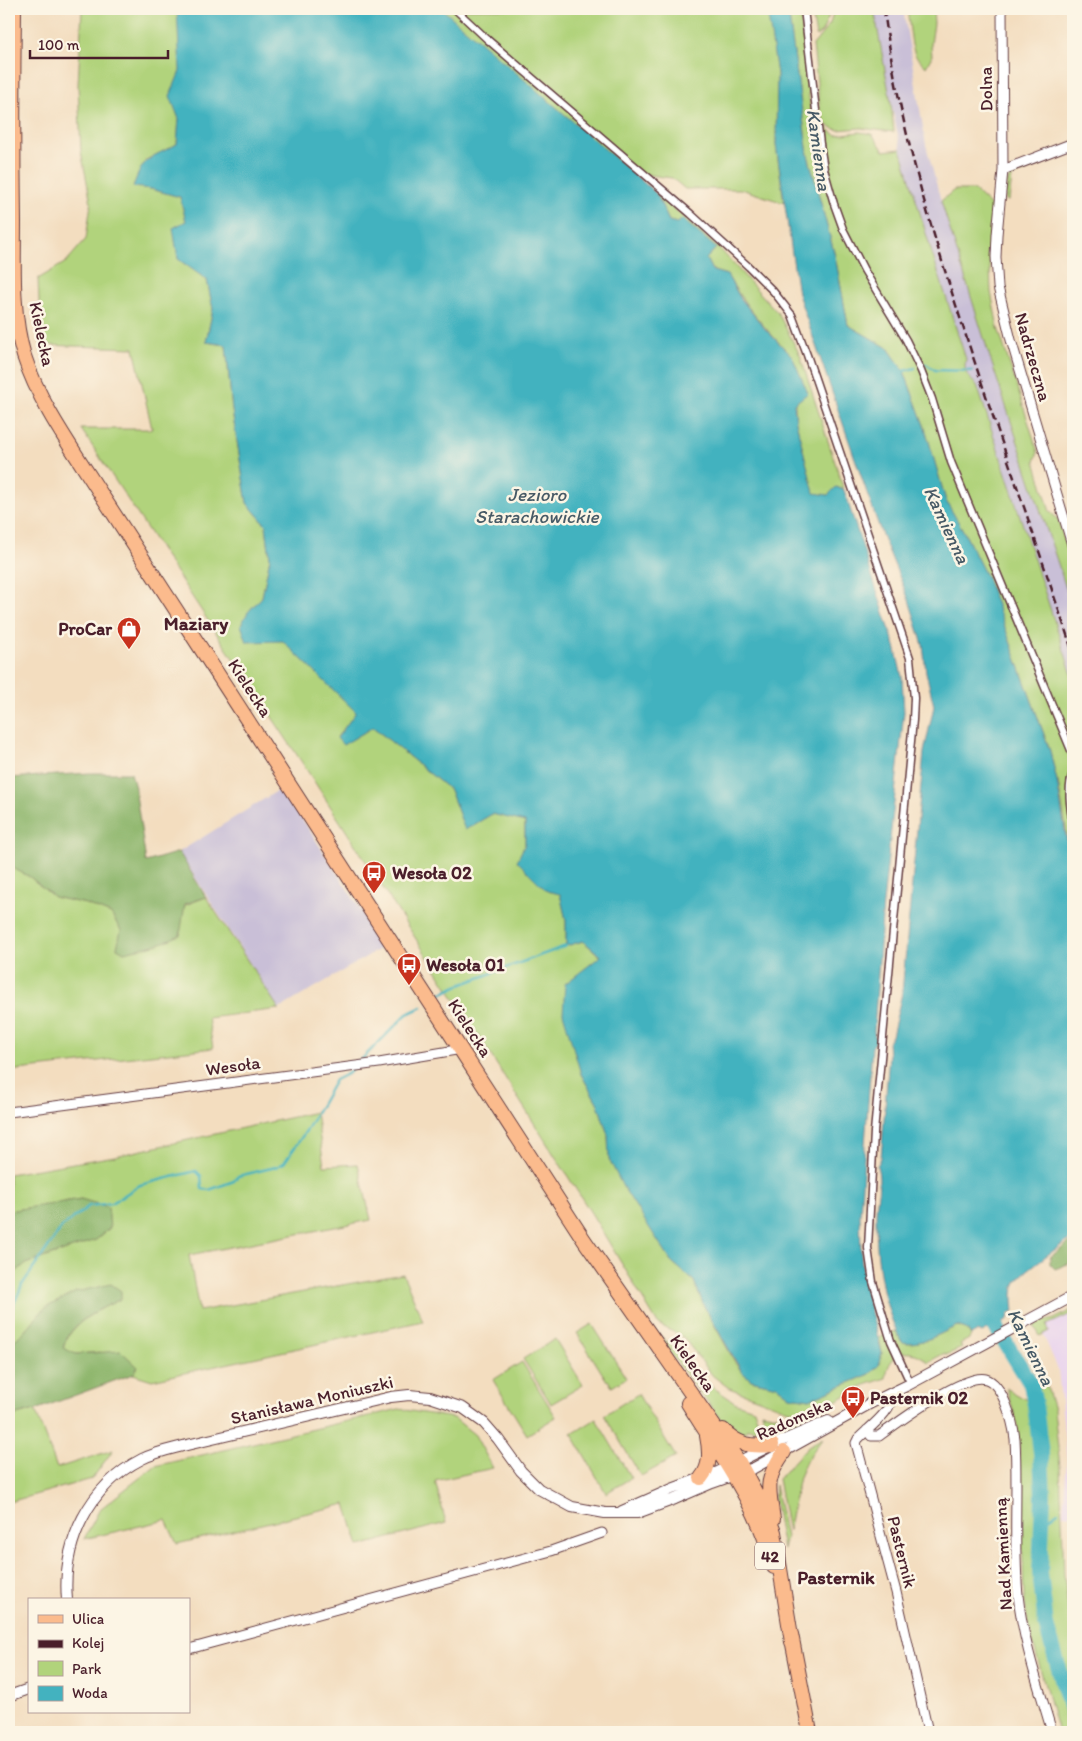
<svg xmlns="http://www.w3.org/2000/svg" width="1082" height="1741" font-family="Itim,sans-serif">
  <style>
    .built { fill: #e8d2ee }
    .industrial { fill: #c9bfd7 }
    .green { fill: #b1d37b; stroke: #7e7953 }
    .forest { fill: #8cb56b; stroke: #6b6a4b }
    .water { fill: #43b2bf; stroke: #466875 }
    .lines { fill: none; stroke-linecap: round; stroke-linejoin: round }
    .stream { stroke: #43b2bf; stroke-width: 2.5 }
    .river { stroke: #43b2bf; stroke-width: 16 }
    .pedestrian-casing { stroke: #633c41; stroke-width: 9 }
    .minor-casing { stroke: #633c41; stroke-width: 11 }
    .tertiary-casing { stroke: #633c41; stroke-width: 12 }
    .primary-casing { stroke: #633c41; stroke-width: 16 }
    .pedestrian { stroke: #fff; stroke-width: 6 }
    .minor { stroke: #fff; stroke-width: 9 }
    .tertiary { stroke: #fff; stroke-width: 10 }
    .primary { stroke: #fbbb8d; stroke-width: 14 }
    .rail { stroke: #4a1f2b; stroke-width: 2.5; stroke-dasharray: 8 4; stroke-linecap: butt }
    .labels { text-anchor: middle; dominant-baseline: central; stroke-width: 5; stroke-linejoin: round; paint-order: stroke }
    .shield { fill: #fcf5e5; stroke: #7f5f63; stroke-width: 1 }
    .shield-label { font-size: 16px; font-weight: bold; fill: #4a1f2b }
    .street-label { font-size: 18px; fill: #4a1f2b; stroke: #fcf5e5 }
    .poi-label { font-size: 18px; font-weight: bold; fill: #4a1f2b; stroke: #fcf5e5; text-anchor: start }
    .water-label { font-size: 19px; font-style: italic; fill: #475a66; stroke: #fcf5e5 }
    .neighbourhood-label { font-size: 19px; font-weight: bold; fill: #4a1f2b; stroke: #fcf5e5 }
  </style>
  <rect width="100%" height="100%" fill="#fcf5e5"/>
  <filter id="ink" filterUnits="userSpaceOnUse"><feTurbulence type="fractalNoise" baseFrequency=".02" numOctaves="2"/><feDisplacementMap in="SourceGraphic" scale="10" xChannelSelector="R" yChannelSelector="G"/><feConvolveMatrix kernelMatrix="1 2 1 2 8 2 1 2 1" color-interpolation-filters="sRGB"/></filter>
  <filter id="wash" filterUnits="userSpaceOnUse"><feTurbulence type="fractalNoise" baseFrequency=".0096" numOctaves="4" result="noise"/><feDisplacementMap in="SourceGraphic" scale="20" xChannelSelector="R" yChannelSelector="G"/><feGaussianBlur stdDeviation="1.12" result="paint"/><feColorMatrix in="noise" values="0 0 0 0 0 0 0 0 0 0 0 0 0 0 0 0 0 1.4 0 .05"/><feComposite in="paint" operator="in"/></filter>
  <g filter="url(#wash)">
    <rect width="100%" height="100%" fill="#f3ddbf"/>
    <path class="built" d="M1073,1313V1514L1063,1515L1067,1460L1058,1369L1043,1334L1049,1331L1046,1325Z"/>
    <path class="industrial" d="M874,9H903L926,145L941,201L992,364L1073,609V678L977,385L968,378L964,366L966,358L931,250L901,149L891,103Z
      M282,788L384,946L279,1009L179,852Z"/>
    <path class="green" d="M82,9H768L777,74L776,145L784,203L741,189H685L672,178L177,113L179,119L177,144L146,160L133,186L151,189L180,197L186,221L178,259L207,280L213,309L206,342L226,345L232,410L247,503L266,525L270,558L262,597L248,612L283,641L357,712L337,737L344,744L373,727L450,790L465,829L492,814L525,821V844L560,894L566,920V946L583,941L601,957L565,984L581,1074L598,1104L608,1135L609,1159L671,1261L694,1281L704,1306L736,1364L742,1372L751,1380L777,1386L790,1396L810,1399L870,1374L879,1365L882,1353L879,1337L896,1331L902,1342C921,1346 939,1334 957,1326L966,1329L971,1335L969,1339L960,1344L962,1348L946,1355L945,1353L928,1362C910,1345 888,1352 886,1378L865,1385L830,1404L829,1402L825,1405L826,1407L817,1412L788,1410L729,1388L713,1376L683,1337L658,1324L593,1216L478,1035L301,761L81,429H152L134,348L41,345L38,279L66,262L86,239L91,203L81,151L78,85Z
      M788,9H800L811,116L836,135L859,132L872,134L884,151L901,149L931,250L966,359C963,371 967,377 977,385L1073,678V870L1058,781H1057L1050,751L987,578L964,532L946,501L925,428L904,371L888,348L848,325L835,256L808,155Z
      M811,9H832L822,32L816,36Z
      M834,9H874L891,103L894,132L860,128L838,130L828,126L821,120L813,45L830,24Z
      M907,9H933L934,23L931,44L932,56L926,67L915,55L912,45Z
      M1039,159L1041,165L1012,177L1009,200L1007,201L1005,198C1008,169 1013,170 1039,159Z
      M954,190H974L993,208L990,225L989,243L991,292L998,328L1038,452L1035,461L1050,512L1058,519L1073,570V609L992,364L941,201Z
      M656,193L720,249L778,313L800,355L844,490L836,487L828,495L814,494L796,422L792,356C767,331 745,306 727,275L714,271L706,259L716,248L677,223L669,221Z
      M9,866L30,877L54,897L86,904L111,914L121,930L206,897L279,1009L208,1018L213,1048L9,1071Z
      M316,1112L324,1166L358,1164L371,1220L189,1255L199,1311L403,1274L423,1321L152,1380L133,1374L138,1367L100,1352L76,1354L62,1349C71,1322 98,1310 121,1299L45,1308L23,1333L9,1345V1278L25,1264L96,1240L110,1227L81,1199L9,1211V1174L115,1156Z
      M1073,1309V1313L1047,1325L1049,1331L1040,1336L1034,1326L1040,1322L1054,1319Z
      M592,1324L626,1378L612,1387L608,1380L607,1381L577,1333Z
      M649,1326L685,1357L705,1382L736,1403L754,1409L759,1425L766,1424L762,1412L786,1417L811,1419L791,1429H747L741,1438L727,1427Z
      M555,1339L583,1385L551,1404L523,1359Z
      M522,1362L556,1417L527,1435L493,1380Z
      M1043,1373L1054,1410L1060,1467L1064,1574L1068,1609L1073,1626V1732H1058L1028,1625L1024,1596L1019,1441L1015,1415L1006,1388L1035,1405Z
      M638,1394L676,1457L641,1476L604,1415Z
      M399,1409L454,1418L475,1435L493,1468L435,1481L446,1523L359,1546L346,1504L177,1544L166,1520L84,1539L100,1509L155,1466Z
      M35,1410L57,1468L113,1450L92,1479L9,1502V1417Z
      M596,1419L631,1478L606,1493L572,1434Z
      M755,1433H787L762,1441L751,1442Z
      M823,1438L806,1461L799,1477L788,1532L778,1479L808,1446Z
      M775,1485L786,1537L783,1549L774,1499Z"/>
    <path class="forest" d="M90,773H131L135,788L146,862L179,852L206,897L185,904L180,935L159,944L124,952L117,948L121,930L111,914L86,904L54,897L30,877L9,866V778Z
      M81,1199L108,1207L110,1228L96,1240L25,1264L9,1278V1211Z
      M1073,1240V1262L1055,1269L1050,1264V1257Z
      M111,1284L121,1291V1299C98,1310 70,1322 63,1348L76,1354L121,1351L138,1367L133,1374L35,1410L9,1417V1345L23,1333L45,1308L76,1292Z"/>
    <path class="water" d="M177,9H442L656,193L669,221L677,223L682,219L716,248L706,259L713,271L727,275L741,299L766,330L792,356L808,393L794,404L796,422L814,493L828,495L836,487L844,490L895,646L902,677L904,712L883,903L874,1031L876,1041L872,1047L860,1214L861,1255L865,1289L882,1353L879,1365L870,1374L810,1399L790,1396L777,1386L751,1380L742,1372L704,1306L694,1281L671,1261L623,1187L609,1159L608,1135L598,1104L581,1074L563,1013L565,984L601,956L583,941L566,946V920L560,894L547,891L517,861L525,844V822L492,814L465,830L450,790L373,727L343,745L337,738L356,712L283,641L247,642L241,625L248,612L262,597L270,558L266,525L247,503L232,410L226,345L206,342L213,309L207,280L178,259L173,228L186,221L180,197L151,189L133,187C144,155 150,159 177,144L179,119L170,96L180,71Z
      M767,9H788L808,155L835,256L848,325L888,348L904,371L925,428L946,501L964,532L987,578L1050,751L1057,781L1073,879V1237C1061,1246 1019,1273 1015,1284C1012,1293 1013,1302 1014,1312L1009,1314L1008,1319L998,1325L994,1324L993,1327L982,1333L978,1331L971,1335L966,1329L957,1326C939,1334 921,1346 902,1342C881,1303 876,1259 876,1215C876,1199 882,1182 877,1166L881,1158L889,1055L888,1042L892,1036L902,993L924,752L934,706L926,672L923,645L909,600L882,535L860,473L798,294L776,145L777,74Z"/>
    <g class="lines">
      <path class="stream" d="M922,366L926,364L935,370L973,371
        M904,371L915,368
        M438,995L457,986L566,946
        M358,1063L407,1014L422,1007
        M9,1316L22,1285L62,1227L89,1206L112,1203L140,1185L196,1171L201,1176L202,1189L209,1190L234,1181L238,1176L276,1167L284,1163L308,1128L335,1080L349,1073L352,1069
        M1042,1523L1058,1512"/>
      <path class="river" d="M994,1303L991,1310L994,1324L1031,1384L1035,1405L1041,1453L1043,1497L1040,1573L1046,1625L1073,1717"/>
    </g>
  </g>
  <g filter="url(#ink)">
    <g class="lines">
      <defs>
        <path id="pedestrian" d="M455,9L488,40L691,214L749,267L773,291L792,315L807,355L910,658L914,698L913,720L874,1132L868,1248L873,1282L883,1315L891,1341L908,1378
          M804,9L820,144L824,169L834,204L843,229L864,270L906,340L921,371L932,399L951,462L1073,755
          M1073,772C1067,788 1070,807 1073,824"/>
        <path id="minor" d="M1002,9L1003,170L997,235L996,257L998,287L1011,340L1073,548
          M1003,170L1073,143
          M9,1112L379,1063L462,1049
          M891,1394C896,1409 867,1429 858,1439L856,1443L896,1592L928,1732
          M867,1430L871,1436H879C897,1423 966,1372 986,1379C1003,1384 1013,1422 1015,1439C1018,1491 1013,1543 1018,1595C1023,1642 1039,1687 1052,1732
          M189,1649L551,1551L602,1533"/>
        <path id="tertiary" d="M867,1405L908,1385L1073,1296
          M622,1511L672,1489L718,1472L772,1445L828,1421
          M67,1600C62,1542 89,1486 142,1459C156,1452 172,1449 187,1445L391,1397L409,1395L430,1397L463,1408L484,1423L498,1439L521,1471L539,1489L572,1507L605,1513H637L675,1499L712,1483L754,1468L873,1402
          M9,1696L29,1689"/>
        <path id="primary" d="M14,9C13,79 13,150 14,221C14,265 11,313 24,356C40,405 72,448 99,491L584,1240L739,1462L766,1512L774,1532L792,1642
          M688,1403C720,1455 759,1507 774,1567
          M723,1430C738,1445 750,1447 772,1445
          M701,1478C711,1466 710,1451 707,1436
          M773,1519C768,1487 765,1479 784,1452
          M791,1634L810,1732"/>
      </defs>
      <use href="#pedestrian" class="pedestrian-casing"/>
      <use href="#minor" class="minor-casing"/>
      <use href="#tertiary" class="tertiary-casing"/>
      <use href="#primary" class="primary-casing"/>
      <use href="#pedestrian" class="pedestrian"/>
      <use href="#minor" class="minor"/>
      <use href="#tertiary" class="tertiary"/>
      <use href="#primary" class="primary"/>
      <path class="rail" d="M884,9C900,138 940,258 981,381C1012,472 1043,562 1073,653"/>
    </g>
  </g>
  <defs>
    <symbol id="shop-pin" viewBox="-11 -11 22 30"><path d="M0 17L-7.5 6A9.5 9.5 0 1 1 7.5 6Z" fill="#c8321e" stroke="#fcf5e5"/><path d="M-5-2.5h2.3a2.7 3.5 0 0 1 5.4 0H5L5.5 6h-11ZM-1.5-2.5h3a1.5 2.3 0 0 0-3 0Z" fill="#fff"/></symbol>
    <symbol id="bus-pin" viewBox="-11 -11 22 30"><path d="M0 17L-7.5 6A9.5 9.5 0 1 1 7.5 6Z" fill="#c8321e" stroke="#fcf5e5"/><path d="M-5-6H5V4H4V6H2V4H-2V6H-4V4H-5ZM-3.5-4V0h7V-4ZM-3.5 1.2v1.5H-2V1.2ZM2 1.2v1.5H3.5V1.2Z" fill="#fff"/></symbol>
  </defs>
  <g fill-rule="evenodd">
    <use href="#shop-pin" x="115" y="615" width="28" height="38"/>
    <use href="#bus-pin" x="360" y="859" width="28" height="38"/>
    <use href="#bus-pin" x="395" y="951" width="28" height="38"/>
    <use href="#bus-pin" x="839" y="1384" width="28" height="38"/>
  </g>
  <g class="labels">
    <rect class="shield" x="755" y="1542.5" width="30" height="27" rx="4"/>
    <g class="shield-label">
      <text x="770" y="1556">42</text>
    </g>
    <g class="street-label">
      <text transform="translate(986 89) rotate(-91)">Dolna</text>
      <text transform="translate(42 334) rotate(78)">Kielecka</text>
      <text transform="translate(1033 357) rotate(74)">Nadrzeczna</text>
      <text transform="translate(250 688) rotate(57)">Kielecka</text>
      <text transform="translate(470 1028) rotate(57)">Kielecka</text>
      <text transform="translate(233 1066) rotate(-8)">Wesoła</text>
      <text transform="translate(693 1363) rotate(55)">Kielecka</text>
      <text transform="translate(312 1400) rotate(-13)">Stanisława Moniuszki</text>
      <text transform="translate(794 1419) rotate(-24)">Radomska</text>
      <text transform="translate(902 1552) rotate(76)">Pasternik</text>
      <text transform="translate(1003 1554) rotate(-93)">Nad Kamienną</text>
    </g>
    <g class="poi-label">
      <text x="112" y="629" text-anchor="end">ProCar</text>
      <text x="392" y="873">Wesoła 02</text>
      <text x="426" y="965">Wesoła 01</text>
      <text x="870" y="1398">Pasternik 02</text>
    </g>
    <g class="water-label">
      <text transform="translate(819 150) rotate(82)">Kamienna</text>
      <text x="537" y="494">Jezioro<tspan x="537" dy="22">Starachowickie</tspan></text>
      <text transform="translate(947 525) rotate(65)">Kamienna</text>
      <text transform="translate(1031 1347) rotate(64)">Kamienna</text>
    </g>
    <g class="neighbourhood-label">
      <text x="196" y="623">Maziary</text>
      <text x="836" y="1577">Pasternik</text>
    </g>
  </g>
  <rect width="1082" height="1741" fill="none" stroke="#fcf5e5" stroke-width="30"/>
  <rect x="28" y="1598" width="162" height="115" fill="#fcf5e5" stroke="#b59f9b"/>
  <rect x="38" y="1615" width="25" height="8" fill="#fbbb8d" stroke="#b59f9b"/>
  <text x="72" y="1624" font-size="15" fill="#4a1f2b">Ulica</text>
  <rect x="38" y="1640" width="25" height="8" fill="#4a1f2b" stroke="#b59f9b"/>
  <text x="72" y="1648" font-size="15" fill="#4a1f2b">Kolej</text>
  <rect x="38" y="1661" width="25" height="15" fill="#b1d37b" stroke="#b59f9b"/>
  <text x="72" y="1674" font-size="15" fill="#4a1f2b">Park</text>
  <rect x="38" y="1686" width="25" height="15" fill="#43b2bf" stroke="#b59f9b"/>
  <text x="72" y="1698" font-size="15" fill="#4a1f2b">Woda</text>
  <path d="M30 50v8h138v-8" fill="none" stroke="#4a1f2b" stroke-width="2.5"/>
  <text x="38" y="50" font-size="15" fill="#4a1f2b" stroke="#fcf5e5" stroke-width="4" paint-order="stroke">100 m</text>
</svg>
